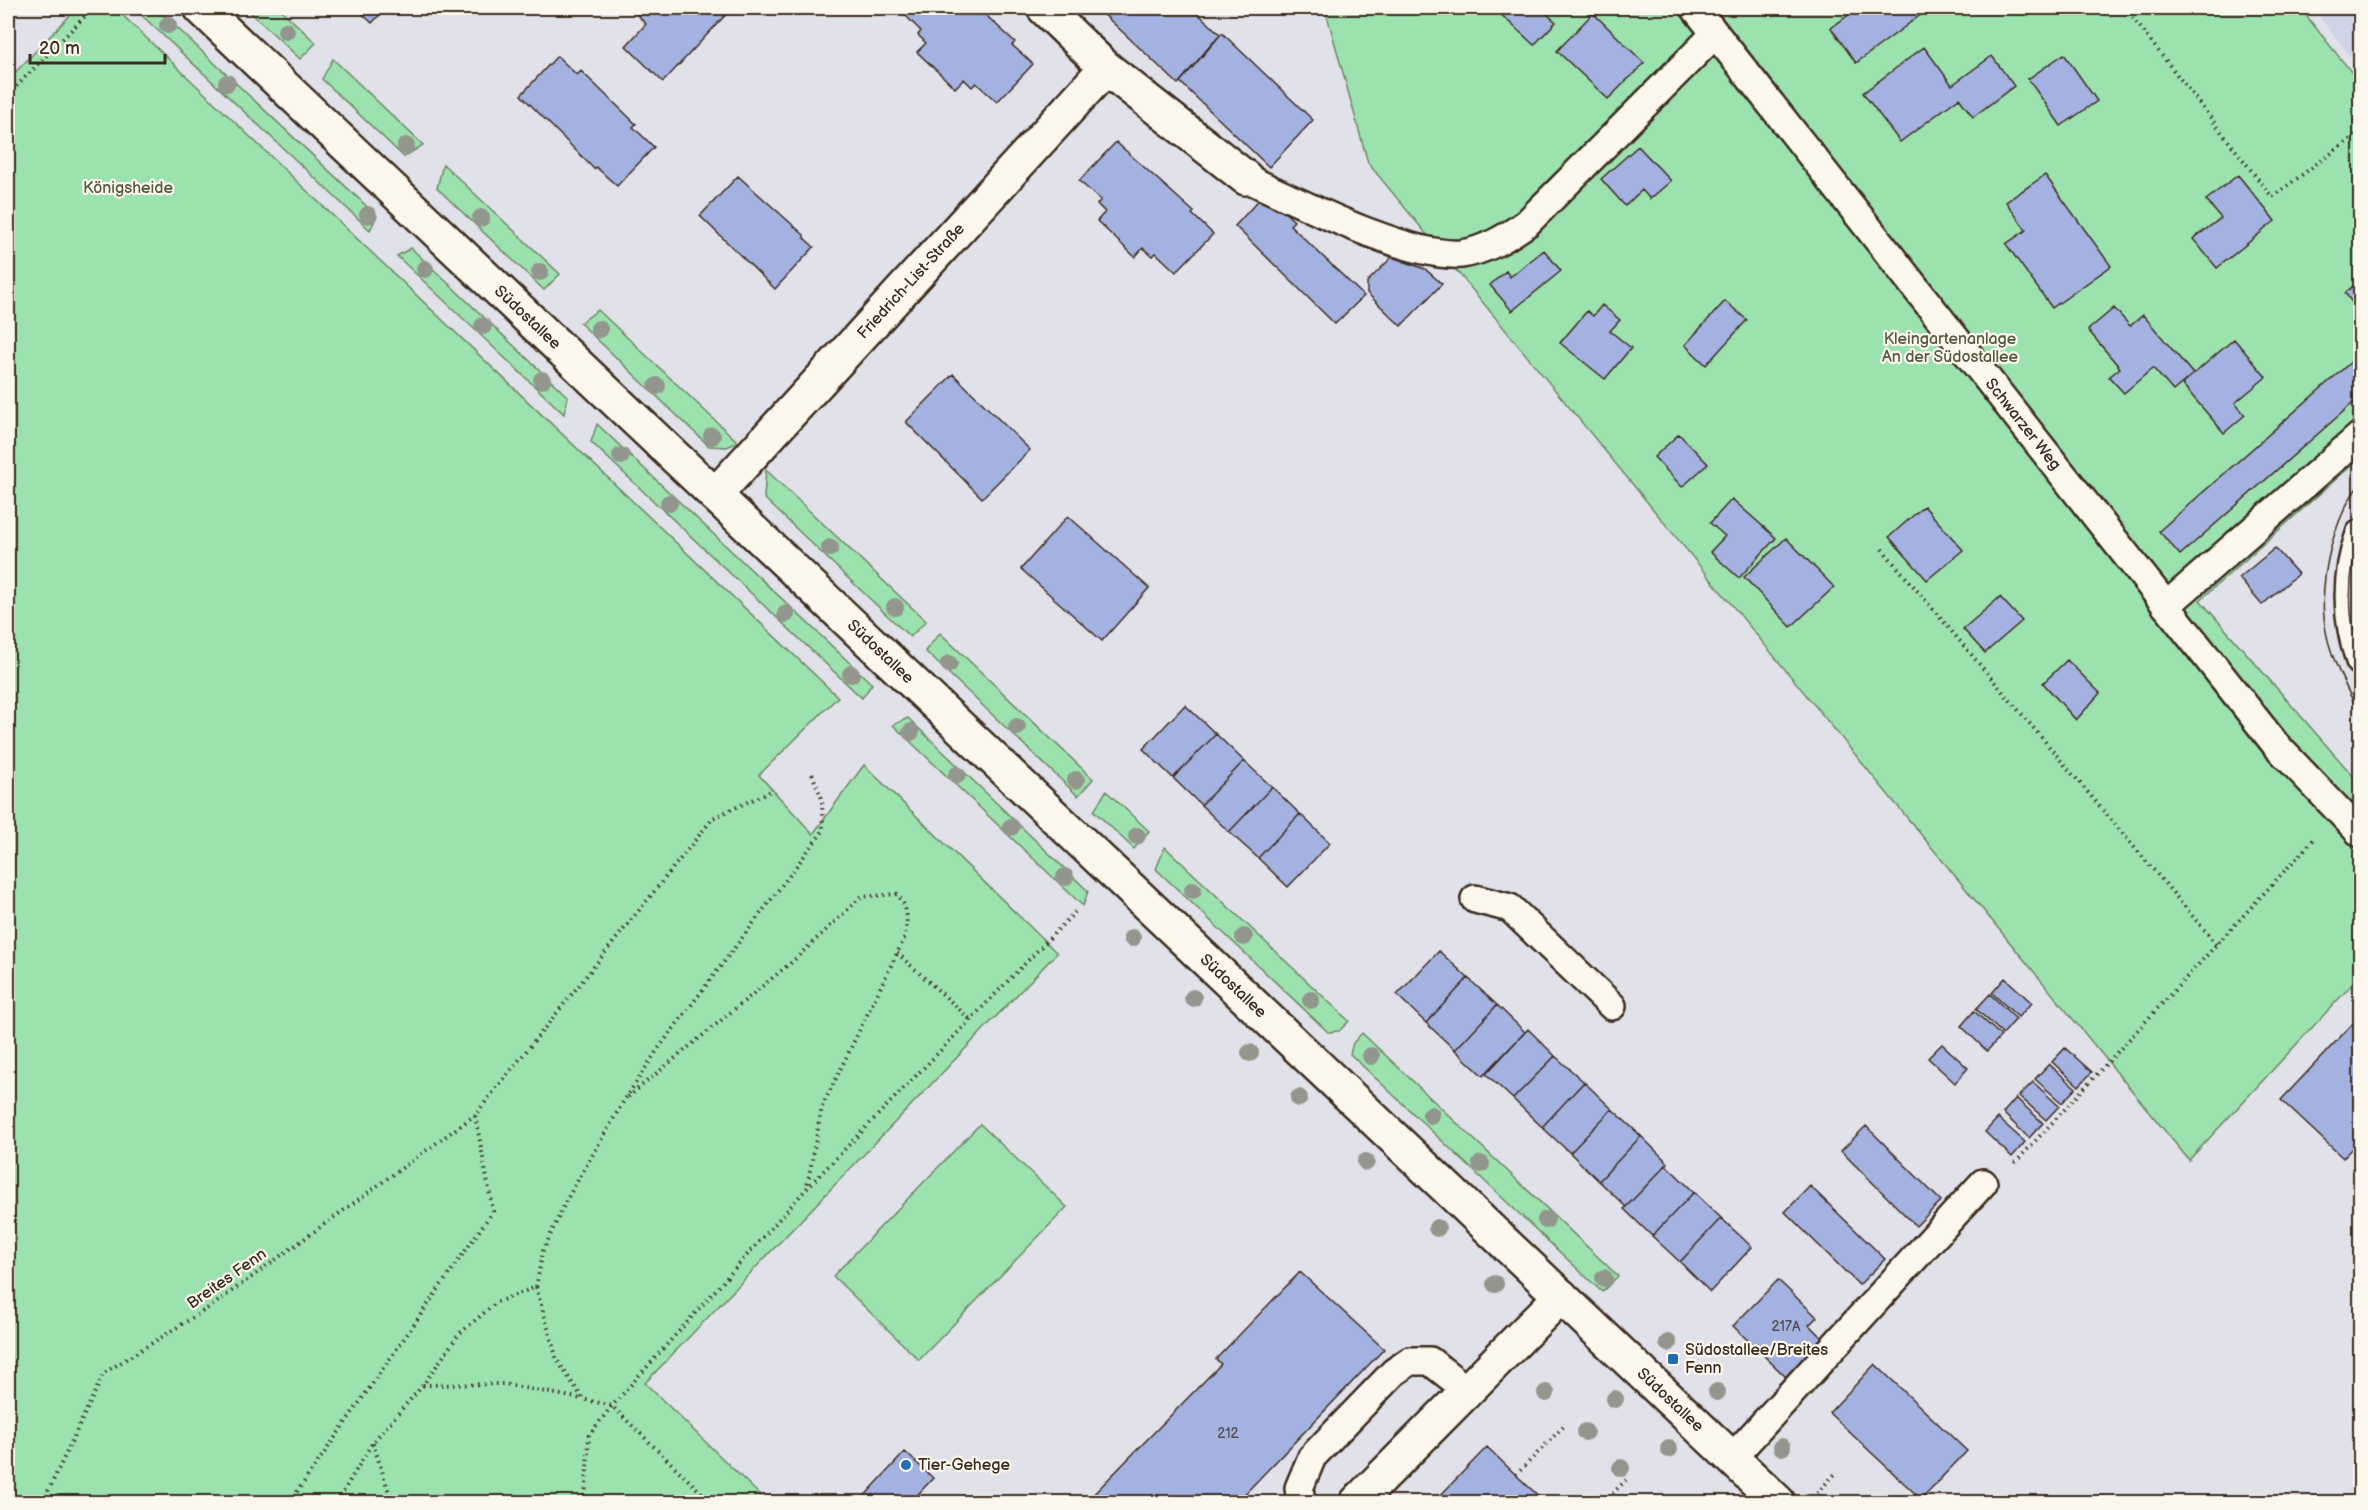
<svg xmlns="http://www.w3.org/2000/svg" width="2368" height="1510" font-family="'Balsamiq Sans',sans-serif">
  <style>
    .built { fill: #cfd4e7 }
    .green { fill: #9ce2af; stroke: #6c8666; stroke-width: 1.5 }
    .building { fill: #a4b2e2; stroke: #3b2a1e; stroke-width: 1.5 }
    .lines { fill: none; stroke-linecap: round; stroke-linejoin: round }
    .lane-casing { stroke: #3b2a1e; stroke-width: 32 }
    .street-casing { stroke: #3b2a1e; stroke-width: 38 }
    .secondary-casing { stroke: #3b2a1e; stroke-width: 38 }
    .path { stroke: #3b2a1e; stroke-width: 4; stroke-dasharray: 1.5 4.5; stroke-linecap: butt }
    .lane { stroke: #fbf7ec; stroke-width: 27 }
    .street { stroke: #fbf7ec; stroke-width: 33 }
    .secondary { stroke: #fbf7ec; stroke-width: 33 }
    .tram { stroke: #3b2a1e; stroke-width: 1.5 }
    .tree { fill: #93968d }
    .poi-dot { fill: #1f6fb2; stroke: #fbf7ec; stroke-width: 2 }
    .labels { text-anchor: middle; dominant-baseline: central; stroke-width: 4.5; stroke-linejoin: round; paint-order: stroke }
    .number-label { font-size: 14px; fill: #554c4f }
    .park-label { font-size: 16px; fill: #535842; stroke: #fbf7ec }
    .street-label { font-size: 16px; fill: #3b2a1e; stroke: #fbf7ec }
    .poi-label { font-size: 16px; fill: #3b2a1e; stroke: #fbf7ec; text-anchor: start }
  </style>
  <rect width="100%" height="100%" fill="#e1e2e9"/>
  <filter id="ink" filterUnits="userSpaceOnUse"><feTurbulence type="fractalNoise" baseFrequency=".0167" numOctaves="2"/><feDisplacementMap in="SourceGraphic" scale="12" xChannelSelector="R" yChannelSelector="G"/><feConvolveMatrix kernelMatrix="1 2 1 2 8 2 1 2 1" color-interpolation-filters="sRGB"/></filter>
  <g filter="url(#ink)">
    <path class="built" d="M2312,8H2360V68Z"/>
    <path class="green" d="M77,8H115L838,697L759,775L813,834L864,765L1057,953L645,1383L765,1500L763,1502H8V80Z
      M134,8H156L377,216L370,230Z
      M246,8H279L316,43L300,59Z
      M1325,8H2300L2360,83V458L2200,600L2360,784V976L2189,1160L1368,163Z
      M333,59L423,145L404,157L322,79Z
      M443,164L560,274L544,290L437,188Z
      M411,248L568,397L564,414L397,256Z
      M598,310L738,442L727,447L709,446L580,323Z
      M597,424L872,684L862,698L591,442Z
      M766,470L926,621L910,637L764,498Z
      M940,633L1093,779L1078,796L925,651Z
      M908,718L1088,891L1083,906L893,725Z
      M1106,791L1149,831L1134,849L1094,811Z
      M1165,847L1349,1021L1339,1031L1328,1032L1156,869Z
      M1362,1033L1618,1276L1602,1292L1350,1054L1353,1043Z
      M980,1124L1067,1207L919,1360L833,1276Z"/>
    <path class="building" d="M356,8H386L372,23Z
      M631,8H732L663,82L626,46L646,24Z
      M904,8H978L1015,42L1012,45L1033,64L997,102L976,83L972,87L964,79L955,88L917,52L926,43L918,35L921,31L901,11Z
      M1097,8H1192L1220,34L1178,84Z
      M1496,8H1540L1556,22L1534,45L1495,9Z
      M1858,8H1923L1926,11L1856,63L1831,28Z
      M1593,13L1644,63L1608,99L1557,51Z
      M1222,33L1313,120L1269,167L1180,82Z
      M1924,47L1952,85L1992,56L2014,86L1973,117L1959,98L1900,142L1863,93Z
      M2064,54L2097,101L2061,126L2028,79Z
      M557,56L577,75L581,71L636,124L633,127L654,147L617,186L596,167L594,169L521,95Z
      M1116,142L1194,212L1192,214L1213,234L1176,272L1156,253L1152,256L1143,248L1135,257L1097,221L1105,212L1097,204L1101,200L1079,181Z
      M1638,146L1671,181L1650,199L1642,190L1625,206L1601,179Z
      M2045,175L2111,266L2052,308L2006,244L2026,230L2006,202Z
      M2238,175L2275,221L2217,268L2193,239L2221,218L2206,200Z
      M738,176L804,235V238L814,247L775,289L700,216Z
      M1265,193L1294,221L1290,225L1364,296L1335,324L1235,226Z
      M1544,250L1561,271L1512,311L1490,285L1506,271L1510,277Z
      M1392,257L1425,269L1442,284L1401,326L1367,293V282Z
      M2360,280V313L2345,293Z
      M1725,301L1747,320L1706,365L1685,345Z
      M1602,305L1620,320L1610,331L1631,348L1605,379L1560,343L1587,311L1593,316Z
      M2114,308L2130,326L2143,315L2193,374L2173,391L2153,368L2124,393L2109,377L2120,368L2088,330Z
      M2234,339L2266,377L2235,403L2245,415L2224,433L2182,384Z
      M2352,361L2360,371V397L2180,555L2159,531Z
      M953,374L1030,450L982,498L906,422Z
      M1679,434L1708,464L1682,487L1654,457Z
      M1732,499L1776,538L1739,578L1710,552L1725,536L1710,523Z
      M1924,506L1963,550L1927,580L1889,537Z
      M1068,516L1149,588L1102,641L1021,569Z
      M1786,538L1834,587L1791,627L1744,577Z
      M2275,548L2298,574L2262,605L2239,578Z
      M2000,597L2022,621L1985,653L1963,629Z
      M2067,660L2100,693L2076,720L2043,683Z
      M1185,705L1216,734L1173,778L1143,749Z
      M1216,734L1244,761L1201,805L1173,778Z
      M1244,761L1272,787L1229,832L1201,805Z
      M1272,787L1300,814L1258,858L1229,832Z
      M1300,814L1330,843L1288,887L1258,858Z
      M1439,951L1468,978L1426,1023L1397,995Z
      M1468,978L1497,1005L1455,1050L1426,1023Z
      M2005,978L2032,1003L2018,1017L1992,993Z
      M1990,994L2016,1019L2003,1034L1976,1009Z
      M1497,1005L1525,1032L1483,1076L1455,1050Z
      M1974,1011L2001,1036L1987,1051L1961,1026Z
      M2360,1016V1139L2343,1158L2281,1100Z
      M1528,1029L1555,1056L1513,1099L1486,1074Z
      M1942,1044L1968,1068L1955,1083L1928,1058Z
      M2065,1048L2092,1072L2079,1086L2052,1062Z
      M1555,1056L1584,1082L1542,1127L1513,1099Z
      M2049,1064L2076,1088L2062,1103L2035,1079Z
      M1584,1082L1612,1109L1570,1153L1542,1127Z
      M2033,1082L2059,1106L2046,1120L2019,1096Z
      M2016,1098L2043,1123L2029,1138L2003,1113Z
      M1612,1109L1641,1136L1599,1181L1570,1153Z
      M1998,1118L2025,1142L2012,1157L1985,1132Z
      M1866,1126L1941,1201L1916,1226L1841,1151Z
      M1641,1136L1668,1163L1626,1207L1599,1181Z
      M1666,1165L1694,1192L1652,1236L1624,1209Z
      M1810,1186L1885,1259L1859,1285L1785,1212Z
      M1694,1192L1721,1218L1680,1262L1652,1236Z
      M1721,1218L1752,1247L1710,1292L1680,1262Z
      M1300,1272L1384,1349L1237,1502H1086L1221,1364L1216,1359Z
      M1778,1280L1817,1317L1809,1325L1824,1340L1787,1378L1733,1326Z
      M1875,1364L1967,1451L1921,1499L1829,1413Z
      M1487,1447L1516,1475L1545,1502H1434Z
      M905,1452L933,1478L911,1502H859Z"/>
    <g class="lines">
      <defs>
        <g id="lane">
          <path id="s1" d="M1695,8L2276,745L2360,833"/>
          <path d="M1246,178C1297,201 1407,258 1461,254C1485,251 1507,237 1527,223L1715,34"/>
          <path d="M2360,534C2345,575 2346,620 2360,661"/>
          <path d="M2166,606L2360,436"/>
          <path d="M1475,899L1510,908L1612,1006"/>
          <path d="M1732,1458L1983,1183"/>
          <path d="M1301,1502L1299,1488L1312,1457L1394,1372L1410,1361H1430L1468,1391"/>
        </g>
        <g id="street">
          <path d="M1106,68L1246,178"/>
          <path id="s2" d="M715,495L1106,68L1044,8"/>
          <path d="M1357,1502L1561,1296"/>
        </g>
        <g id="secondary">
          <path id="s3" d="M201,8L1778,1502"/>
        </g>
      </defs>
      <use href="#lane" class="lane-casing"/>
      <use href="#street" class="street-casing"/>
      <use href="#secondary" class="secondary-casing"/>
      <path class="path" d="M2125,8L2272,197L2360,132
        M8,95L93,8
        M1882,549L2217,945
        M2360,739L2355,742L2360,749
        M897,953L971,1020
        M628,1097L793,961L861,897L897,894C909,909 908,921 904,939L822,1107L807,1186
        M2015,1163L2315,838
        M536,1287L557,1360L583,1399L612,1406L711,1502
        M423,1385L504,1384L582,1399
        M373,1443L392,1502
        M1516,1475L1566,1424
        M1817,1493L1835,1474
        M43,1502L104,1373L213,1305L475,1115
        M290,1502L493,1211L475,1115L713,818L771,791
        M337,1502L373,1442L423,1385L459,1334L497,1302L536,1287L543,1251L567,1199L625,1099L658,1049L823,831L822,799L811,771
        M585,1502L589,1435L612,1406L807,1188L1075,912
        M1604,1502L1626,1480"/>
      <use href="#lane" class="lane"/>
      <use href="#street" class="street"/>
      <use href="#secondary" class="secondary"/>
      <path class="tram" d="M2360,484C2346,501 2337,525 2331,546C2313,617 2327,652 2360,714
        M2360,536C2346,577 2348,618 2360,660"/>
    </g>
    <g class="tree">
      <circle cx="168" cy="25" r="9"/>
      <circle cx="286" cy="31" r="9"/>
      <circle cx="227" cy="83" r="9"/>
      <circle cx="406" cy="146" r="9"/>
      <circle cx="368" cy="215" r="9"/>
      <circle cx="481" cy="218" r="9"/>
      <circle cx="425" cy="269" r="9"/>
      <circle cx="540" cy="272" r="9"/>
      <circle cx="483" cy="326" r="9"/>
      <circle cx="599" cy="329" r="9"/>
      <circle cx="542" cy="380" r="9"/>
      <circle cx="657" cy="386" r="9"/>
      <circle cx="712" cy="436" r="9"/>
      <circle cx="621" cy="456" r="9"/>
      <circle cx="669" cy="503" r="9"/>
      <circle cx="830" cy="548" r="9"/>
      <circle cx="895" cy="607" r="9"/>
      <circle cx="786" cy="614" r="9"/>
      <circle cx="949" cy="664" r="9"/>
      <circle cx="851" cy="674" r="9"/>
      <circle cx="1017" cy="727" r="9"/>
      <circle cx="911" cy="732" r="9"/>
      <circle cx="957" cy="775" r="9"/>
      <circle cx="1076" cy="780" r="9"/>
      <circle cx="1011" cy="827" r="9"/>
      <circle cx="1137" cy="836" r="9"/>
      <circle cx="1065" cy="877" r="9"/>
      <circle cx="1193" cy="890" r="9"/>
      <circle cx="1244" cy="937" r="9"/>
      <circle cx="1132" cy="938" r="9"/>
      <circle cx="1193" cy="998" r="9"/>
      <circle cx="1311" cy="1000" r="9"/>
      <circle cx="1250" cy="1053" r="9"/>
      <circle cx="1371" cy="1056" r="9"/>
      <circle cx="1299" cy="1098" r="9"/>
      <circle cx="1431" cy="1115" r="9"/>
      <circle cx="1366" cy="1162" r="9"/>
      <circle cx="1481" cy="1164" r="9"/>
      <circle cx="1546" cy="1220" r="9"/>
      <circle cx="1437" cy="1228" r="9"/>
      <circle cx="1604" cy="1278" r="9"/>
      <circle cx="1495" cy="1284" r="9"/>
      <circle cx="1668" cy="1343" r="9"/>
      <circle cx="1717" cy="1392" r="9"/>
      <circle cx="1546" cy="1393" r="9"/>
      <circle cx="1615" cy="1399" r="9"/>
      <circle cx="1585" cy="1432" r="9"/>
      <circle cx="1782" cy="1447" r="9"/>
      <circle cx="1669" cy="1449" r="9"/>
      <circle cx="1621" cy="1468" r="9"/>
    </g>
  </g>
  <g class="poi-dot">
    <rect x="1667" y="1353" width="12" height="12" rx="3"/>
    <circle cx="906" cy="1465" r="6"/>
  </g>
  <g class="labels">
    <g class="number-label">
      <text x="1786" y="1326">217A</text>
      <text x="1228" y="1433">212</text>
    </g>
    <g class="park-label">
      <text x="128" y="188">Königsheide</text>
      <text x="1950" y="339">Kleingartenanlage<tspan x="1950" dy="18">An der Südostallee</tspan></text>
    </g>
    <g class="street-label">
      <text stroke="none"><textPath href="#s2" startOffset="290">Friedrich-List-Straße</textPath></text>
      <text stroke="none"><textPath href="#s3" startOffset="450">Südostallee</textPath></text>
      <text stroke="none"><textPath href="#s1" startOffset="530">Schwarzer Weg</textPath></text>
      <text stroke="none"><textPath href="#s3" startOffset="936">Südostallee</textPath></text>
      <text stroke="none"><textPath href="#s3" startOffset="1422">Südostallee</textPath></text>
      <text transform="translate(227 1279) rotate(-35)">Breites Fenn</text>
      <text stroke="none"><textPath href="#s3" startOffset="2024">Südostallee</textPath></text>
    </g>
    <g class="poi-label">
      <text x="1685" y="1350">Südostallee/Breites<tspan x="1685" dy="18">Fenn</tspan></text>
      <text x="918" y="1465">Tier-Gehege</text>
    </g>
  </g>
  <rect width="2368" height="1510" fill="none" stroke="#fbf7ec" stroke-width="30"/>
  <rect x="15" y="15" width="2338" height="1480" fill="none" stroke="#3b2a1e" stroke-width="2" filter="url(#ink)"/>
  <path d="M30 54v9h135v-9" fill="none" stroke="#3b2a1e" stroke-width="3"/>
  <text x="39" y="54" font-size="18" fill="#3b2a1e" stroke="#fbf7ec" stroke-width="4.5" paint-order="stroke">20 m</text>
</svg>
